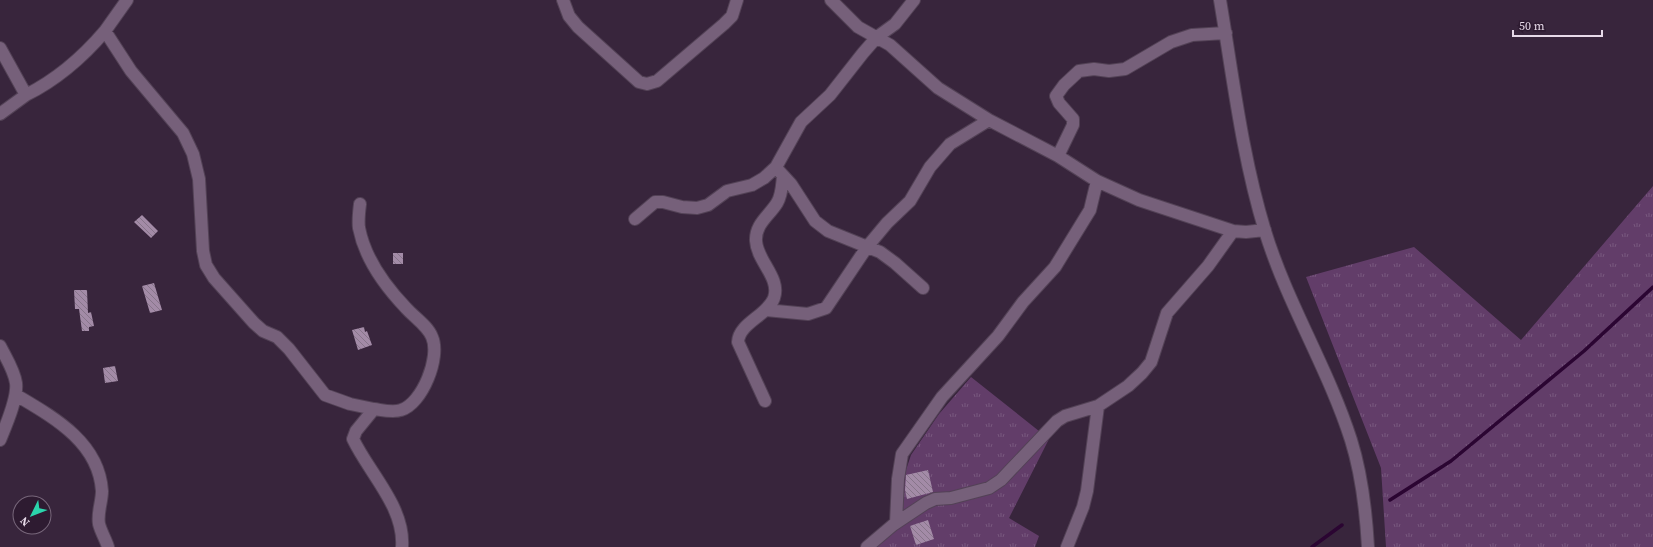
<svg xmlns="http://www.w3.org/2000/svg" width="1653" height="547" font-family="'Source Serif 4',serif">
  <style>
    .grass { fill: url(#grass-tufts) }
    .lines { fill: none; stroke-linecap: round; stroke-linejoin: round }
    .stream { stroke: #2b0532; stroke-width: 3.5 }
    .building { fill: url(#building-back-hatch) }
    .minor-casing { stroke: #534256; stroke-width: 14 }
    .minor { stroke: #76607a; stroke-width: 12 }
  </style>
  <defs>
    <pattern id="grass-tufts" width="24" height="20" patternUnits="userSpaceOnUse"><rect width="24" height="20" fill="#623d69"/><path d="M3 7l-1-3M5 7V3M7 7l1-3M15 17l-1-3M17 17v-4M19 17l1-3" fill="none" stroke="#78587e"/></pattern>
    <pattern id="building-back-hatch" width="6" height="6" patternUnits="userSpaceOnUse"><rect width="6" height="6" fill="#a38ba7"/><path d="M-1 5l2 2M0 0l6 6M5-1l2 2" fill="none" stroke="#87758a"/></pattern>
  </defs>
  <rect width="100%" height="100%" fill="#38253c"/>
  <path class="grass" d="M1653,186V547H1386L1381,468L1306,277L1414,247L1521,340Z
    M971,377L1049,439L1009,518L1039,536L1035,547H877L895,530L901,485L911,455L939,414Z"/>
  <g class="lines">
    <path class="stream" d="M1390,500L1451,461L1584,351L1653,287
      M1312,547L1342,525"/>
  </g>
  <path class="building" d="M142,215L158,231L151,238L134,222Z
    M393,253H403V264H393Z
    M154,283L162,310L150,313L142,286Z
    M74,290H87L88,313L91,312L94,326L89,327V331H82L79,309H75Z
    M364,327L365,332L367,331L372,345L358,350L352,330Z
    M115,366L118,381L105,383L103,368Z
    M928,470L933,492L907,499L905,490L906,475Z
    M928,520L934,539L916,545L910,526Z"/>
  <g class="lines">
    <defs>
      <path id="minor" d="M127,0L105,31L131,71L183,133L193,154L199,179L203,251L206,265L214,278L254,323L263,331L277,337L289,349L325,395L350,404L374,409L356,431L353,439C369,473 405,507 402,547
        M563,0L569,16L578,27L639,82L647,84L657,81L724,24L732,16L737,0
        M831,0L858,27L890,45L938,88L989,120L1058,156
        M1220,0C1233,77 1242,156 1265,231C1287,303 1328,368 1351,440C1362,475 1366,511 1368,547
        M1226,33L1192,35L1171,42L1125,69L1109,71L1094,69L1079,71L1064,85L1056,96L1059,103L1073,119V125L1058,156L1097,181L1139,200L1233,231L1246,232L1265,230
        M0,48L26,95L0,114
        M26,95C58,79 82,58 105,31
        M779,171L791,184L815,221L828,231L880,252L895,263L923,288
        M360,204C359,212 358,221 359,228C365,259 385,286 406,308C414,317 428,326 432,337C441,357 422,404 401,410C393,413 382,410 374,409
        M635,219L655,202H663L682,207L697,208L708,205L727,191L752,185L764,178L776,167L801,122L830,95L863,53L877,37L895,24L914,0
        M766,310L808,314L826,308L867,247L887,223L910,201L930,167L950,144L989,120
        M0,346C6,358 14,370 16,383C18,398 6,425 0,440
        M16,395C53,417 99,442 102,491C102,502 97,513 99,524C101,532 106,540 108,547
        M765,401L738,342C739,323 767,316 774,298C781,278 757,261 756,241C755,224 769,216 777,203C782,195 782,185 783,176
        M896,523L898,479L902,454L942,397L998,336L1023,302L1055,267L1090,210L1097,181
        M867,547L893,525L926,503L935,499L951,498L989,488L1001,480L1057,421L1065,416L1098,406L1128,386L1142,373L1151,362L1167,313L1208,266L1233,231
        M1067,547L1083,507L1087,491L1098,406"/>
    </defs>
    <use href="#minor" class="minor-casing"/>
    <use href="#minor" class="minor"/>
  </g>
  <g transform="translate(32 515) rotate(227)"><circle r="19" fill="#2e1b31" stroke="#78677b"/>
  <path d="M0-3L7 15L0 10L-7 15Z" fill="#2bd5ac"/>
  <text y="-6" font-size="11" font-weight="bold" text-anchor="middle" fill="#e7dae9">N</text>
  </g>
  <path d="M1513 30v6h89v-6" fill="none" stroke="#e7dae9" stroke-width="2"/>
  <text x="1519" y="30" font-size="12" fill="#e7dae9" stroke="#2e1b31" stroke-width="3" paint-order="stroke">50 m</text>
</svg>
